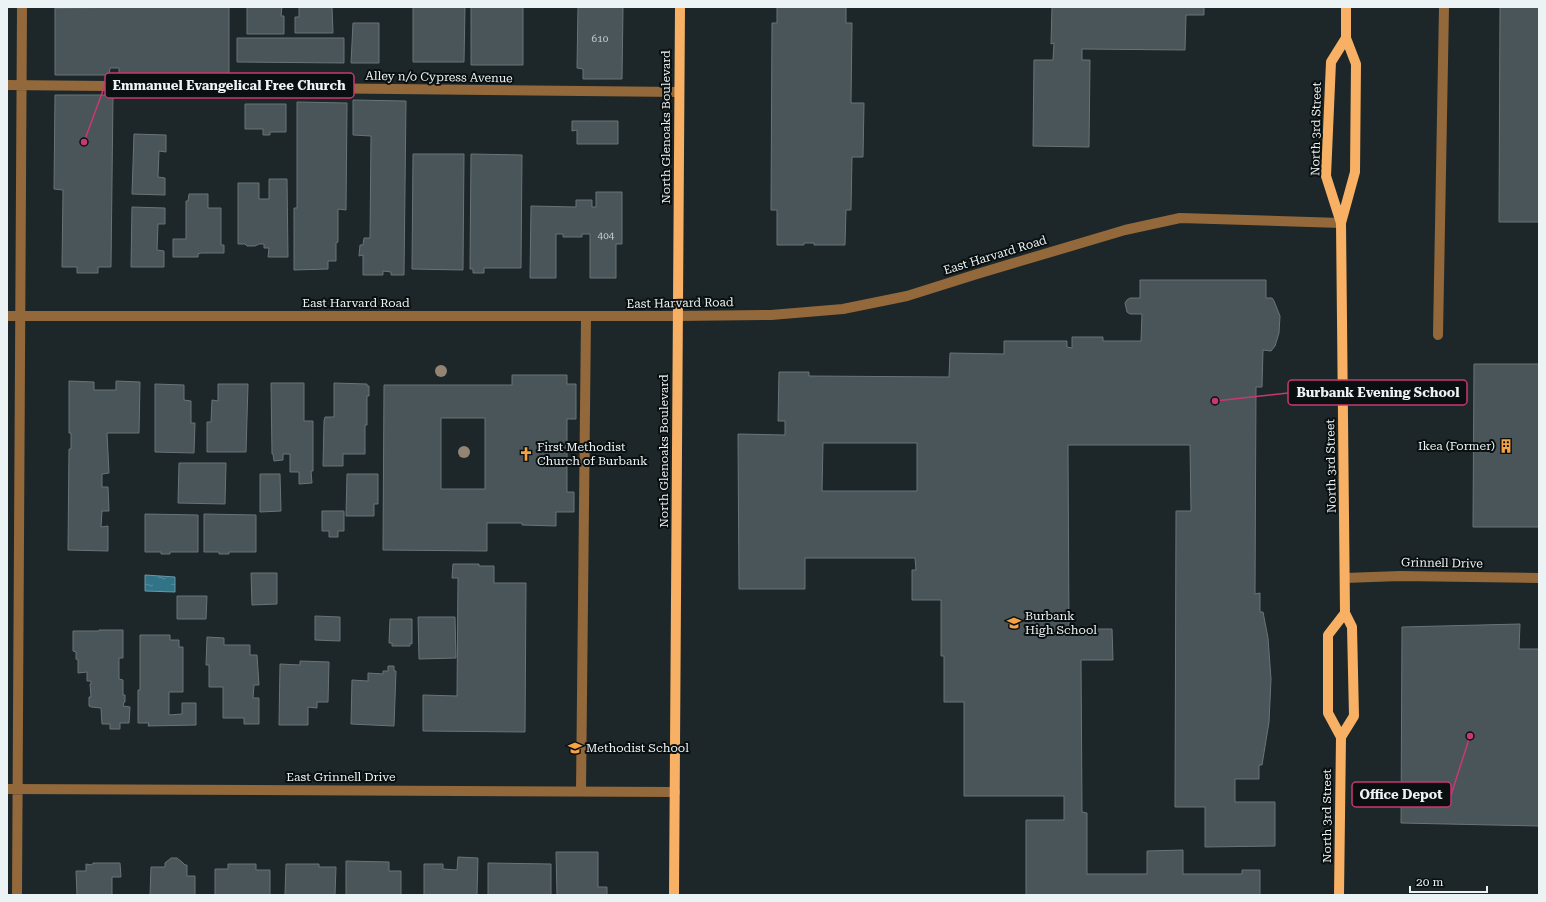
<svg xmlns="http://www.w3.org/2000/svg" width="1546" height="902" font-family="'Roboto Serif',serif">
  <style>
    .water { fill: url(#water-ripples); stroke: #6999a8 }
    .building { fill: #495559; stroke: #687478; fill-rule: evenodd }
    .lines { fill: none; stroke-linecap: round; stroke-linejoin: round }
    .minor { stroke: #93683b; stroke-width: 10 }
    .major { stroke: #f7b064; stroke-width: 10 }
    .tree { fill: #938473 }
    .labels { text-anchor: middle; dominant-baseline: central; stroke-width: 4; stroke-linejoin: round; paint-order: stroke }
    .number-label { font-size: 10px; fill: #c3ccce }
    .street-label { font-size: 12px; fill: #ecf3f5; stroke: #0a0f10 }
    .poi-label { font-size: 12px; fill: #ecf3f5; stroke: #0a0f10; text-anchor: start }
    .leader { fill: none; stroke: #c83972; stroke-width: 1.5 }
    .callout-dot { fill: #c83972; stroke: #0a0f10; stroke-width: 1.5 }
    .callout { fill: #0a0f10; stroke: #c83972; stroke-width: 1.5 }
    .callout-label { font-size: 13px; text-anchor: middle; font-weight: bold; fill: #ecf3f5 }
  </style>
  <defs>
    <pattern id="water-ripples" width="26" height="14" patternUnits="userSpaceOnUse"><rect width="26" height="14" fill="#317387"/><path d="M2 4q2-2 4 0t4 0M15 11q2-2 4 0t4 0" fill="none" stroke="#598e9e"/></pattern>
  </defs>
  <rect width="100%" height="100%" fill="#1d272a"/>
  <path class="water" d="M145,575L175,577V592L145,591Z"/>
  <path class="building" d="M154,7H229V78L119,76V68H110L109,75H55V8Z
    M247,7H282L281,16H284V34H247Z
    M299,7H332L333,33H295V17H299Z
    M413,7H465L464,62H413Z
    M471,7H523V65H471Z
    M578,7H623L622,79H583V69L577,68Z
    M777,7H846V23H852L851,103H864L863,157H852L851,210H846L845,245H814V243H804V245H777V210H771L772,23H777Z
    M1052,7H1204V15H1186L1185,50L1082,49V60H1090L1089,147L1033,146L1034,60H1053L1054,43L1051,44Z
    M1500,7H1539V222H1499Z
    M353,23H379V63H351Z
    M237,38H344V63L237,62Z
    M55,95H113L111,267H98V273H77V267H62L63,190L54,189Z
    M353,100L406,101L404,275H391V272L383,271V275H363V255L359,256L360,245H363L364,238H370L371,136L353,135Z
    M297,102L347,103L346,210L338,209V242L336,243V261H328V269L294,270V208H297Z
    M245,104H286V132H270V135H263V129H245Z
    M572,121H618V144H577V130L572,131Z
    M134,134L166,135V152L159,151L158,177L165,178V195L132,194Z
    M413,154H464L463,270L412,269Z
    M471,154L522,155L521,268H484V273H473V269H470Z
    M269,179H287L288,257H268L269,248H264V244H259L255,246H247L245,244H238V183H259V199H269Z
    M596,192H622V244H616V278H590V234H582V237H563V234H556V278H530L531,206L576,207V200H592V207H596Z
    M189,194H208V208H221V245H224V253H201L198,254V257H173V239H186V201H188Z
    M132,207L165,208V224H158L157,250L164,251V267H131Z
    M1140,280H1266V298H1272L1274,301L1280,316L1279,333L1275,346L1271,351L1263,350L1262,387H1256L1255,594L1260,593V612H1263L1268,638L1271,679L1269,722L1262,765H1259V779H1235V802H1275V846L1205,847V807H1175L1176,511H1191L1190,445H1068L1069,629H1112L1113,660H1081L1082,812L1087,813V874H1147V851L1183,850V874H1242V870H1260V895H1026V820H1064V796H964V702H944V656H941V600H912V570H916L915,558H805V589H739L738,434L785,435V421H778L779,372H809V376L949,377L950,353L1004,354V341H1067V347L1072,348V337H1103V341H1141L1142,314H1130L1127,312L1125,303L1127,300L1130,298H1140ZM823,443H917V491H822Z
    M1474,364H1539V527H1473Z
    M512,375H567V384H576V419H567V492H574V512H556V526L522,525V523H487V551L383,550L384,385H512ZM441,418H485V489H441Z
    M69,381L94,382V390H116V381L140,382L139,433H107L109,473L102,474V487H108L109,511H102L101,527L108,526V551L68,550L69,449H71V433H69Z
    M271,383H304V421H313V471H311L312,483L299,484V472H290V454H283V460L274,461L273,454H272Z
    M334,383L367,384V386H369V396H367V425H365V454H343V466H323L324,421L325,417H334Z
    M155,384L184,385V400L191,401V423H195L194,453L155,452Z
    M218,384H248L246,452H207V422H211L212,400L218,401Z
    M179,463H226L225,504L178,503Z
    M260,474H280L281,511L260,512Z
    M347,474H378V504H374V516H346Z
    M322,511H344V531H338V537H329V531H322Z
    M145,514L198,515V552H170V554H161V552H145Z
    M204,514L256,515V552H229V554H219V552H204Z
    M453,564H479V566H494V583H526L525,732L423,731V695L457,696L458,578H452Z
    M251,573H277V604L252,605Z
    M177,596H207L206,619H177Z
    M315,616L340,617V641L315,640Z
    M418,617H455L456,658L419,659Z
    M390,619H412V644L410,643V646H392V643H389Z
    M1520,624L1519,649H1539V826L1401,823L1402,627Z
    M99,630H123V658H119V679L123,680V695H125V702H124L123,706L130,707L129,723H120V729H110V724H102L101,708L91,707L89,706V697H91L90,684H91V681H87V672L78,673V660L76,659V652L73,651V631H99Z
    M140,635H170V640H179V647H183V692H169V715L182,714V703H196V725L148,726L149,723H138V690H140Z
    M207,637L224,638V645H250V655H257L259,685H254L253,698H259V724H244V718H223V687H209V665H206Z
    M300,661L329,662L328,702H317V708L308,707V725H279L280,664L300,665Z
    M388,666H394V671H396L394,726L351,724L352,680L368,681V673L383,674V671H388Z
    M556,852H598V887H607V895H557Z
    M458,857L478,858L477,895H424V864H443V869L457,870Z
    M171,858H177L182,862L185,865H187V876H195V895H150L151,867H165V863Z
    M346,861L389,862V871H401V895H346Z
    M93,863H120L121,877H112V895H77L76,871H86V864L92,865Z
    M488,863L551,864V895H488Z
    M228,864H256V870H270V895H215V869H228Z
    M286,864H319V867H336L335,895H285Z"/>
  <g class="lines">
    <path class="minor" d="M7,85L679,92
      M7,316H677L771,315L843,309L907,296L977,274L1125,230L1180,218L1341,223
      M1438,335L1444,7
      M1345,578L1400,576L1539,578
      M7,789L675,792
      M581,791L586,316
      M17,895L22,7"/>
    <path class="major" d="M1341,223L1326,176L1331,62L1346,38
      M1341,737L1354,716L1352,627L1345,613L1341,223L1355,172L1356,64L1346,38V7
      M674,895L680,7
      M1339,895L1341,737L1328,713V635L1345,613"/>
  </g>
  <g class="tree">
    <circle cx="441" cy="371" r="6"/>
    <circle cx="464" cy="452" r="6"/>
  </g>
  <defs>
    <symbol id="building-bare" viewBox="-9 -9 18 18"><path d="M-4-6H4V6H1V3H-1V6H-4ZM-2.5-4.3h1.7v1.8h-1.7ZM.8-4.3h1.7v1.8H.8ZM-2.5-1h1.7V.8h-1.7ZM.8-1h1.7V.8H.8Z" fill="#f5a345" stroke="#0a0f10" stroke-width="2.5" paint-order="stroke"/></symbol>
    <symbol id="church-bare" viewBox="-9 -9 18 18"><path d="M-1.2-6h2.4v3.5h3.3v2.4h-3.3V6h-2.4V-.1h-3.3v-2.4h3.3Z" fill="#f5a345" stroke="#0a0f10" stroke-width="2.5" paint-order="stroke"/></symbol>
    <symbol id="school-bare" viewBox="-9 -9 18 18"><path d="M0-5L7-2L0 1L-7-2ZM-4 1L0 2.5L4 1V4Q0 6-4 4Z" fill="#f5a345" stroke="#0a0f10" stroke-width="2.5" paint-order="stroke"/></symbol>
  </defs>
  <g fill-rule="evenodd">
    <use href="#building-bare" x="1496" y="436" width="20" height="20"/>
    <use href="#church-bare" x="516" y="444" width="20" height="20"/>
    <use href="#school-bare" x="1004" y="613" width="20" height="20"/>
    <use href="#school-bare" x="565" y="738" width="20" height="20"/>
  </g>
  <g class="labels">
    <g class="number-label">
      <text x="600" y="38">610</text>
      <text x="606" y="235">404</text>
    </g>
    <g class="street-label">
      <text transform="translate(439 77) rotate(1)">Alley n/o Cypress Avenue</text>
      <text transform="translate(666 127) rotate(-90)">North Glenoaks Boulevard</text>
      <text transform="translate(1316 129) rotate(-89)">North 3rd Street</text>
      <text transform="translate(995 255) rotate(-17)">East Harvard Road</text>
      <text x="356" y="303">East Harvard Road</text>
      <text transform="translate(680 303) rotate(-1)">East Harvard Road</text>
      <text transform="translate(664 451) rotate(-90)">North Glenoaks Boulevard</text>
      <text transform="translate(1331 466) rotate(-91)">North 3rd Street</text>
      <text transform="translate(1442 563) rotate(1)">Grinnell Drive</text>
      <text x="341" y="777">East Grinnell Drive</text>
      <text transform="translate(1327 816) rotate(-90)">North 3rd Street</text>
    </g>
    <g class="poi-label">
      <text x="1495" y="446" text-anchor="end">Ikea (Former)</text>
      <text x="537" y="447">First Methodist<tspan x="537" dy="14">Church of Burbank</tspan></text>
      <text x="1025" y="616">Burbank<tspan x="1025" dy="14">High School</tspan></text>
      <text x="586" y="748">Methodist School</text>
    </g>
  </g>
  <path class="leader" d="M84 142L105 85M1215 401L1288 393M1470 736L1451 795"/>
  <g class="callout-dot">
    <circle cx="84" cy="142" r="4"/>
    <circle cx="1215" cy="401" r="4"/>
    <circle cx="1470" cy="736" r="4"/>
  </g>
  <g class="callout">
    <rect x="105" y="73" width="249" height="25" rx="4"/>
    <rect x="1288" y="380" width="179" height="25" rx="4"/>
    <rect x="1352" y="782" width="99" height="25" rx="4"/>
  </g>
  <g class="callout-label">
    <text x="229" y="90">Emmanuel Evangelical Free Church</text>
    <text x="1378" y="397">Burbank Evening School</text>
    <text x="1401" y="799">Office Depot</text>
  </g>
  <rect width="1546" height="902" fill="none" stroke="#ecf3f5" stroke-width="16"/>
  <path d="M1410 886v6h77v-6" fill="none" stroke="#ecf3f5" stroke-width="2"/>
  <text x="1416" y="886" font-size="12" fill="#ecf3f5" stroke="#0a0f10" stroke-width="3" paint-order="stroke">20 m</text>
</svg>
